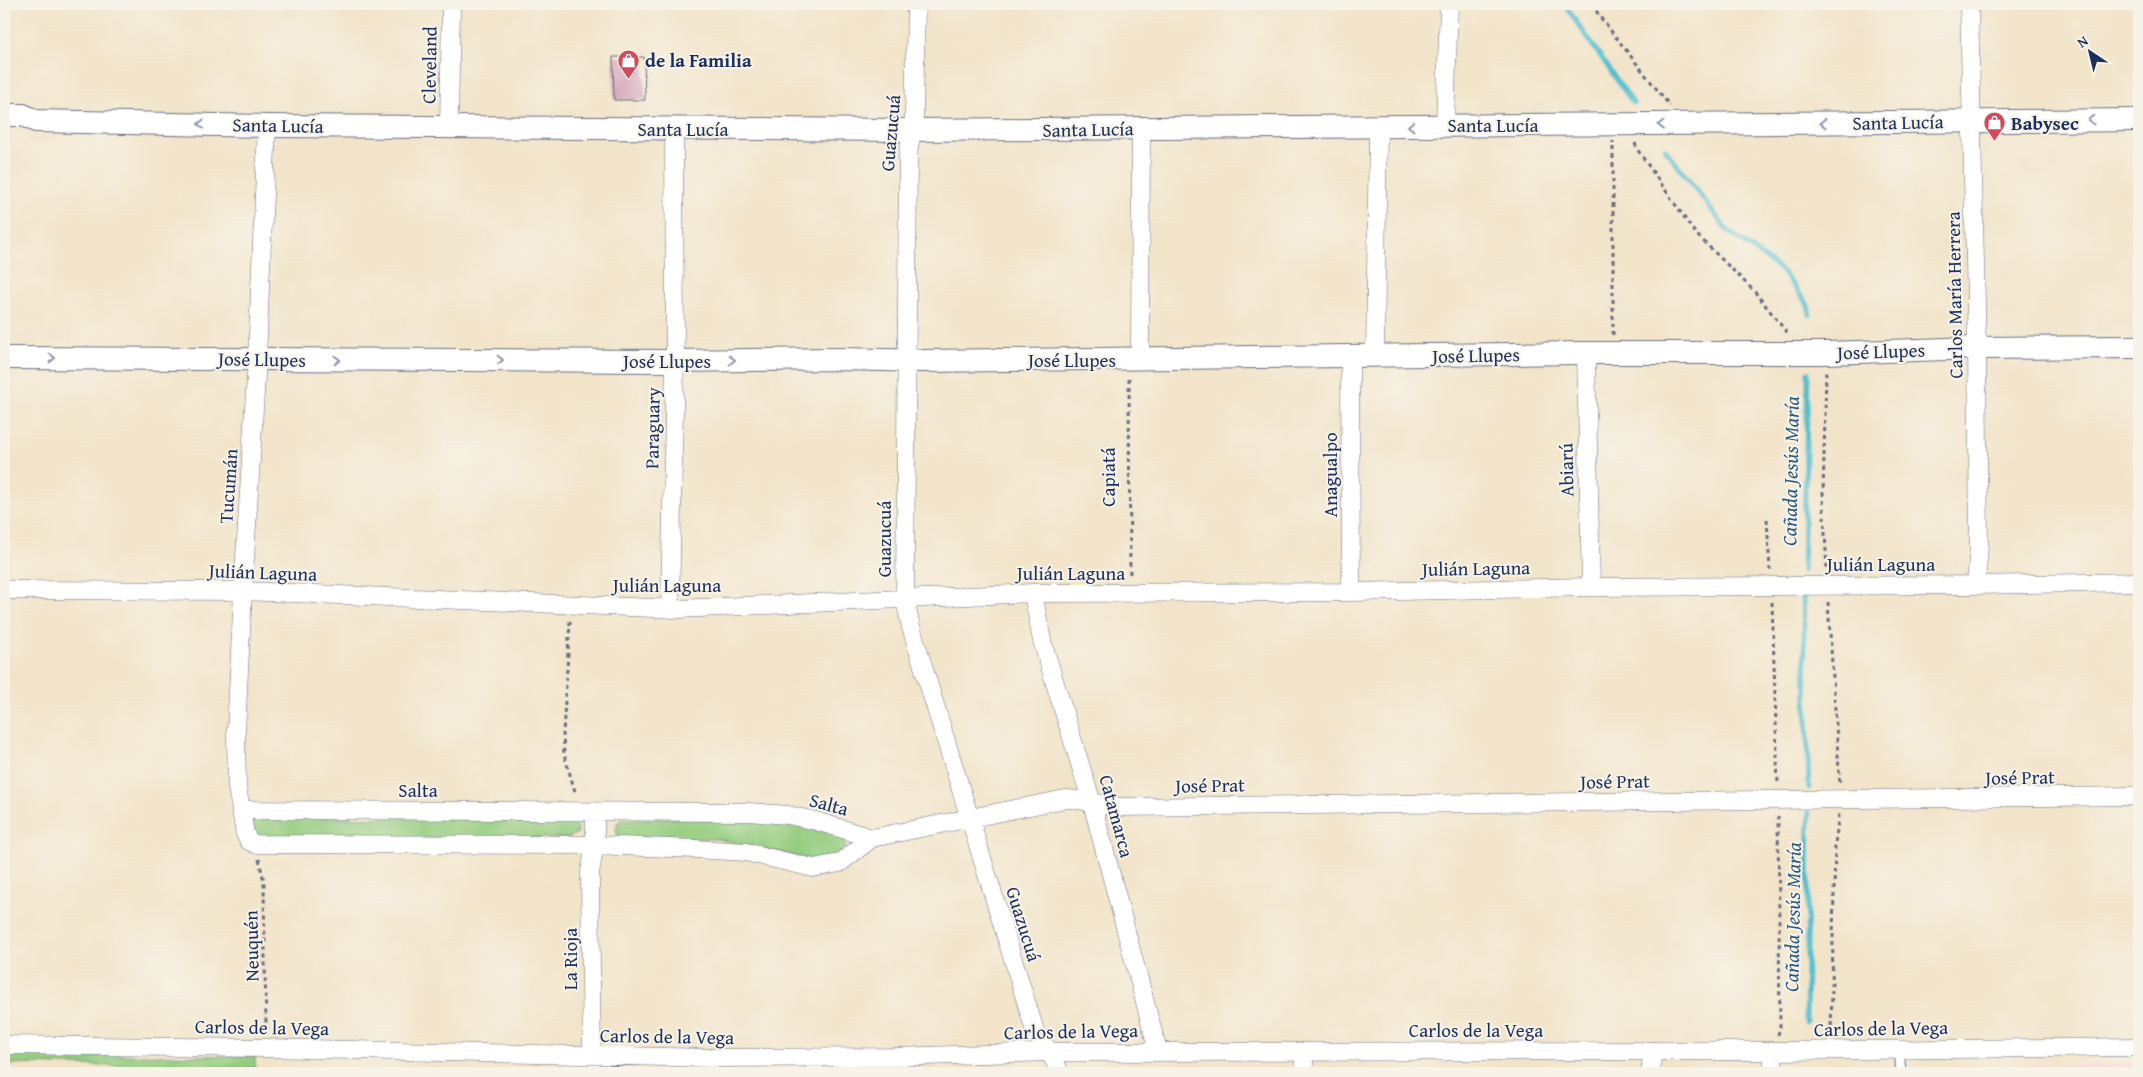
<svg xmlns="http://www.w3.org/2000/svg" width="2143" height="1077" font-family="'Gentium Book Plus',serif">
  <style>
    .built { fill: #f7cfd2 }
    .green { fill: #94cc7f; stroke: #587e6e }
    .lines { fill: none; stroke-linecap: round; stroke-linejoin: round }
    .stream { stroke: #53bfcf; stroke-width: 5 }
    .building { fill: #d4a3b9 }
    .service-casing { stroke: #666e83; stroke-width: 11 }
    .minor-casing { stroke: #666e83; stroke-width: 19 }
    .tertiary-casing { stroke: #666e83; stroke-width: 24 }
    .path { stroke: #666e83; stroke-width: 3; stroke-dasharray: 4 4; stroke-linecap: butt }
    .service { stroke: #fff; stroke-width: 9 }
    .minor { stroke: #fff; stroke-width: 18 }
    .tertiary { stroke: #fff; stroke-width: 22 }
    .oneway { stroke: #8d97ae }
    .labels { text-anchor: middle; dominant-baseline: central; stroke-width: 4; stroke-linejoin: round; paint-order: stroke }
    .poi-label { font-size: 19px; font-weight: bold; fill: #1b2f5e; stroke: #f7f3e8; text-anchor: start }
    .street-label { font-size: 19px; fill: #1b2f5e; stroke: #f7f3e8 }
    .water-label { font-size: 20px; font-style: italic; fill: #2c5a80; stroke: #f7f3e8 }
  </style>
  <rect width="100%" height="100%" fill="#f7f3e8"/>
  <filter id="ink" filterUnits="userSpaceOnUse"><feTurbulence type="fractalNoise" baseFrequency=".02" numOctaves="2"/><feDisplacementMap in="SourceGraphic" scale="10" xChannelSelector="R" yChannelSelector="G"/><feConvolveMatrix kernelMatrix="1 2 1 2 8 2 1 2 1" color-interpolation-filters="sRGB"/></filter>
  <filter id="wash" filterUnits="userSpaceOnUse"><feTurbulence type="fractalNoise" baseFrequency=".0096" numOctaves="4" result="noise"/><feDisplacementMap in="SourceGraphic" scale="20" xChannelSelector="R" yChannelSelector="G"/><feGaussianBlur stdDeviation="1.12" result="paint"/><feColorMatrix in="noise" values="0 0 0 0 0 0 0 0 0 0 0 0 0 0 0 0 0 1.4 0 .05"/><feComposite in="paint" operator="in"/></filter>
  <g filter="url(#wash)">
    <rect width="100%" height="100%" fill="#f2e4c9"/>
    <path class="built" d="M2139,1064V1073H2006V1067Z"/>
    <path class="green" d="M761,816L841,834L846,842L845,849L837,855L812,860L717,839L625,838L620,837L616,832L617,823L621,819Z
      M254,817L567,818C574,821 577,825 578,833L567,838H257L248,822Z
      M4,1054L255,1056V1068L4,1064Z"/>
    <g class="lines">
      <path class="stream" d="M1564,4L1633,103
        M1665,149L1727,230L1782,271L1808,305L1810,315
        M1803,571L1808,372
        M1803,597L1809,788
        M1806,1022L1809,813
        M1805,1073V1069"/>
    </g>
    <g id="blocks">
      <path class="building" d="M613,57H644L645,100H614Z"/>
    </g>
  </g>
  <g filter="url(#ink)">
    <use href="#blocks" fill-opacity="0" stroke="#666e83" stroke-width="1"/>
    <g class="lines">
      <defs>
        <path id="service" d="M1899,1049L1901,1073"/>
        <path id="minor" d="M916,4L914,117L908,155L905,600L911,627L1036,1034L1050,1052L1060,1073
          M1969,4L1977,348L1979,545L1976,585
          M1445,125L1449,4
          M267,126L257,359L243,591L236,732L237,787L245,834L249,841L255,844L595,845L695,849L746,852L813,868L840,863L872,838
          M449,127L451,4
          M1586,353L1591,587
          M1375,356L1378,126
          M1350,357L1351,592
          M1140,359L1141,128
          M4,590L243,591L678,609L1033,593L1351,592L1591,587L1976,585L2139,582
          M1033,593L1042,641L1092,803L1158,1051
          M670,608L675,361L674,129
          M242,810L748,812L788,815L816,821L872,838L1065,799C1083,799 1100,805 1119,807L2139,796
          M4,1045L266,1048L710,1058L894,1057L1050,1052L1773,1051L2139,1047
          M1303,1052L1305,1073
          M814,1057L815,1073
          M592,1073L590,872L595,845V812
          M1650,1073L1653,1051
          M1773,1073V1051"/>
        <path id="tertiary" d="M4,115H23L36,121L267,126L912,130L2139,120
          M4,358L675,361L841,359L924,361L1586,353H1827L1977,348L2139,347"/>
      </defs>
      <use href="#service" class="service-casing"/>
      <use href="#minor" class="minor-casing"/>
      <use href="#tertiary" class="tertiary-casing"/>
      <path class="path" d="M1592,4L1600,17L1670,106
        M1635,143L1637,149L1695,233L1755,292L1788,334
        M1613,335V141
        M1826,372L1823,497L1827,570
        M1129,378L1130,576
        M1767,519L1770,570
        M1772,602L1778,785
        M1828,602L1840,785
        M570,621L563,733L564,754L576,795
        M259,859L264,882L266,1033
        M1831,1034L1835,844L1839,814
        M1778,1035L1780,1027L1778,817
        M329,1073V1066"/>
      <use href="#service" class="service"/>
      <use href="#minor" class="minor"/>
      <use href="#tertiary" class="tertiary"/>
    </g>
    <defs><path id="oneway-chevron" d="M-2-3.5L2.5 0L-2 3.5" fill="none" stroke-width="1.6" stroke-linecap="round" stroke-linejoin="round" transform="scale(1.25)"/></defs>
    <g class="oneway">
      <use href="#oneway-chevron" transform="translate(2091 120) rotate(179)"/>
      <use href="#oneway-chevron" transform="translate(1823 123) rotate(179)"/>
      <use href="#oneway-chevron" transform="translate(201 124) rotate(-179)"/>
      <use href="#oneway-chevron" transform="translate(1661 125) rotate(179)"/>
      <use href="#oneway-chevron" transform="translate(1411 126) rotate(179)"/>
      <use href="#oneway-chevron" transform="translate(52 358)"/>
      <use href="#oneway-chevron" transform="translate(337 360)"/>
      <use href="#oneway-chevron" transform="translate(500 360)"/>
      <use href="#oneway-chevron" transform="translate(732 360) rotate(-1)"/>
    </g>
  </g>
  <defs>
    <symbol id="shop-pin" viewBox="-11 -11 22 30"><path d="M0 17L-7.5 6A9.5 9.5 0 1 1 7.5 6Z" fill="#d1495b" stroke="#f7f3e8"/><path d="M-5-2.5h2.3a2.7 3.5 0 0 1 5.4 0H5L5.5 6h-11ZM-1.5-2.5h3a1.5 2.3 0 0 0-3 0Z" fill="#fff"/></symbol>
  </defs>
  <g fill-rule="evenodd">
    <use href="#shop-pin" x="616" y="48" width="25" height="34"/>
    <use href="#shop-pin" x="1982" y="110" width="25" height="34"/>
  </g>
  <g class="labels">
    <g class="poi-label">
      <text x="645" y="60">de la Familia</text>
      <text x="2011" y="123">Babysec</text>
    </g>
    <g class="street-label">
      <text transform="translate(429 65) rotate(-89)">Cleveland</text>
      <text transform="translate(1898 122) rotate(-1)">Santa Lucía</text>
      <text transform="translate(278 125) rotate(1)">Santa Lucía</text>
      <text x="1493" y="125">Santa Lucía</text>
      <text x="683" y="129">Santa Lucía</text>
      <text transform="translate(1088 129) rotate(-1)">Santa Lucía</text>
      <text transform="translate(890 133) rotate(-85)">Guazucuá</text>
      <text transform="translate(1954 295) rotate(-91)">Carlos María Herrera</text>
      <text transform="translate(1881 351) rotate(-2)">José Llupes</text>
      <text transform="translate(1476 355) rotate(-1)">José Llupes</text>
      <text transform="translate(262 359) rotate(1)">José Llupes</text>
      <text x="1072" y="360">José Llupes</text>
      <text x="667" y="361">José Llupes</text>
      <text transform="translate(652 428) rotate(-89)">Paraguary</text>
      <text transform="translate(1566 470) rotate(-91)">Abiarú</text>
      <text transform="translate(1330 475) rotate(-90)">Anagualpo</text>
      <text transform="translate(1108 477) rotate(-90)">Capiatá</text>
      <text transform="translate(228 486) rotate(-86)">Tucumán</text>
      <text transform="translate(884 539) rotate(-90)">Guazucuá</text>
      <text x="1881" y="564">Julián Laguna</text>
      <text transform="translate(1476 568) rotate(-1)">Julián Laguna</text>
      <text transform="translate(263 572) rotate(2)">Julián Laguna</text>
      <text x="1071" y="573">Julián Laguna</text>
      <text x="667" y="585">Julián Laguna</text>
      <text transform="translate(2020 777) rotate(-1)">José Prat</text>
      <text transform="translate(1615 781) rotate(-1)">José Prat</text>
      <text transform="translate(1210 785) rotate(-1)">José Prat</text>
      <text x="418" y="790">Salta</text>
      <text transform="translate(829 804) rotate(15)">Salta</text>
      <text transform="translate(1117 816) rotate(75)">Catamarca</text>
      <text transform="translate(1024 924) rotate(73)">Guazucuá</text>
      <text transform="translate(251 946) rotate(-91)">Neuquén</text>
      <text transform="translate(570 959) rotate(-90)">La Rioja</text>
      <text transform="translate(262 1027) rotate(1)">Carlos de la Vega</text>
      <text transform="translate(1881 1028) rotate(-1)">Carlos de la Vega</text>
      <text x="1476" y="1030">Carlos de la Vega</text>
      <text transform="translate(1071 1031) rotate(-1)">Carlos de la Vega</text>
      <text transform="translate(667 1036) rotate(1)">Carlos de la Vega</text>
    </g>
    <g class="water-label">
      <text transform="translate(1790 471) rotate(-89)">Cañada Jesús María</text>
      <text transform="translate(1792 917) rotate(-89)">Cañada Jesús María</text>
    </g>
  </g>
  <rect width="2143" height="1077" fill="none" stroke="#f7f3e8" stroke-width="20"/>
  <g transform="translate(2090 52) rotate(325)" stroke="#f7f3e8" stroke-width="4" paint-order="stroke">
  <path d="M0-4L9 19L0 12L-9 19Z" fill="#1b2f5e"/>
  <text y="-8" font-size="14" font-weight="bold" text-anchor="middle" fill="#1b2f5e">N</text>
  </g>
</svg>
